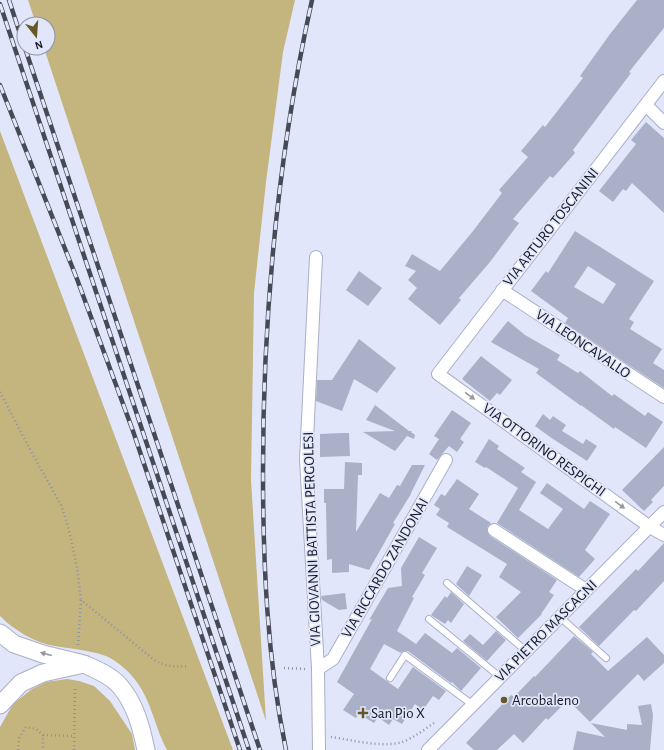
<svg xmlns="http://www.w3.org/2000/svg" width="664" height="750" font-family="'Alegreya Sans',sans-serif">
  <style>
    .green { fill: #c4b47e }
    .building { fill: #aab0c8; fill-rule: evenodd }
    .lines { fill: none; stroke-linecap: round; stroke-linejoin: round }
    .service-casing { stroke: #a9afc7; stroke-width: 8 }
    .minor-casing { stroke: #a9afc7; stroke-width: 14 }
    .secondary-casing { stroke: #a9afc7; stroke-width: 19 }
    .path { stroke: #8f92a3; stroke-width: 2.5; stroke-dasharray: 1 3; stroke-linecap: butt }
    .service { stroke: #fff; stroke-width: 6 }
    .minor { stroke: #fff; stroke-width: 12 }
    .secondary { stroke: #fff; stroke-width: 17 }
    .rail-casing { stroke: #474a55; stroke-width: 4.5 }
    .rail { stroke: #e1e6fb; stroke-width: 3; stroke-dasharray: 9; stroke-linecap: butt }
    .oneway { fill: #97989c }
    .poi-dot { fill: #665825; stroke: #e1e6fb; stroke-width: 1.5 }
    .labels { text-anchor: middle; dominant-baseline: central; stroke-width: 3.5; stroke-linejoin: round; paint-order: stroke }
    .street-label { font-size: 15px; fill: #171922; stroke: #e1e6fb }
    .poi-label { font-size: 15px; fill: #171922; stroke: #e1e6fb; text-anchor: start }
  </style>
  <rect width="100%" height="100%" fill="#e1e6fb"/>
  <path class="green" d="M28,0H295L283,52L266,182L254,293L251,480L266,721L44,48H48V24H36Z
    M0,131L233,750H167C155,728 152,702 136,681C130,672 114,658 103,655C88,650 71,649 55,646C35,643 14,630 0,616Z
    M67,679L79,681L94,686L110,701L132,734L135,750H0V727L13,704L32,689L46,682Z"/>
  <path class="building" d="M637,0H664V28L629,72L631,73L573,150L575,153L553,178L550,176L513,219L519,223L490,262L459,298L461,300L440,325L408,299L417,288L408,280L416,271L405,266L412,254L440,271L473,231L502,193L499,190L528,157L521,151L543,125L545,127L583,78L580,76L610,34Z
    M646,122L664,138V213L632,183L626,191L623,189L613,202L599,191L636,144L631,140Z
    M575,231L654,281L629,319L634,322L630,329L662,349L653,363L664,370V388L565,323L568,318L531,291L546,271L548,273ZM588,266L616,284L603,304L574,287Z
    M359,271L382,288L368,306L346,290Z
    M508,321L525,335L560,355L557,360L578,373L580,371L612,396L614,394L645,416L648,412L663,422L646,448L615,427L614,429L581,405V406L536,373L539,369L491,342Z
    M359,339L396,368L377,393L354,379L342,411L316,401L317,380H332Z
    M481,356L512,380L500,395L497,393L490,401L462,379Z
    M375,405L409,431H412L411,432L415,435L414,439L407,436L395,451L363,432L395,431L366,420Z
    M452,410L471,423L460,439L464,442L457,452L449,446L437,460L429,454L439,439L434,436Z
    M543,414L550,420L553,416L566,425L562,431L583,444L586,439L597,446L587,461L550,437L535,426Z
    M343,433H349L350,456L320,457V434Z
    M489,439L499,446L497,449L525,468L521,472L536,482L519,510L548,529L563,509L540,493L547,483L584,509L590,501L610,514L585,550L595,559L579,577L497,523L518,488L486,467L485,468L475,462Z
    M664,447V486L651,500L653,502L644,511L622,490Z
    M345,462L362,463V475H358L356,532L380,493L389,498L397,485L400,486L412,465H425L411,493V494L393,523L395,524L369,570L349,564V572L332,573V559L327,560L326,503H324V489H344Z
    M457,479L479,494L469,509L491,523L488,526L487,529L490,536L557,580L549,592L554,595L541,614H542L518,638L496,617L521,592L499,577L507,564L447,527L449,523L436,515L440,509L434,505L441,494L445,496Z
    M419,537L437,548L422,573L425,575L412,597L414,598L397,631L416,644L425,633L452,653L457,648L481,668L461,691L452,682L451,683L408,651H403L401,653L384,644L370,669L398,689L413,667L446,691L439,700L433,696L423,710L415,704L402,724L393,719L389,725L378,717L374,723L359,714L356,718L343,710L354,694L337,682L372,619L369,620L388,588L402,586L401,568Z
    M664,543V581L636,611L634,610L599,646L579,627L636,569L638,571Z
    M467,566L482,575L469,596L456,584Z
    M451,592L464,604L451,623L448,620L445,624L431,615L445,596L447,598Z
    M345,593L347,609L339,610L322,600L321,596Z
    M496,631L506,640L487,661L463,641L470,634L483,645Z
    M574,636L593,652L591,654L608,671L647,637L664,655V663L644,681L638,674L590,722L568,700L548,720L546,718L523,743L514,734L497,750H474L466,743L511,695L514,697L534,676L535,677Z
    M651,704L653,715L650,750H573L577,731L605,737L591,723L627,730V724L642,725L638,706Z"/>
  <g class="lines">
    <defs>
      <path id="service" d="M447,583L526,651
        M560,617L606,658
        M429,619L500,677
        M390,678L405,655L473,705"/>
      <path id="minor" d="M664,81L438,374L650,527L664,535
        M646,105L664,123
        M316,257L306,459L318,669L319,750
        M502,290L664,397
        M494,530L586,590
        M318,669L333,659L446,460
        M428,750L664,512"/>
      <path id="secondary" d="M0,633L14,644L43,654L80,663
        M0,705L21,683L43,673L84,664C95,669 110,675 119,685C135,703 141,726 146,750"/>
    </defs>
    <use href="#service" class="service-casing"/>
    <use href="#minor" class="minor-casing"/>
    <use href="#secondary" class="secondary-casing"/>
    <path class="path" d="M0,392L33,455L61,505L68,526L77,567L81,600
      M78,645L81,600L153,659C166,667 173,667 189,666
      M284,668L305,669
      M43,735L75,736
      M331,737C352,740 386,749 405,741C416,736 425,729 434,723
      M18,750L19,738L26,727L36,729L43,735V750
      M74,750L75,686"/>
    <use href="#service" class="service"/>
    <use href="#minor" class="minor"/>
    <use href="#secondary" class="secondary"/>
    <defs>
      <path id="rail" d="M9,0L24,46
        M0,4L249,750
        M25,48L260,750
        M0,85L77,279L133,431L240,750
        M286,750C267,658 263,564 263,471C263,313 278,154 312,0"/>
    </defs>
    <use href="#rail" class="rail-casing"/>
    <use href="#rail" class="rail"/>
  </g>
  <defs><path id="oneway-solid" d="M-6-.8H1V-3.2L6.5 0L1 3.2V.8H-6Z"/></defs>
  <g class="oneway">
    <use href="#oneway-solid" transform="translate(470 396) rotate(36)"/>
    <use href="#oneway-solid" transform="translate(620 505) rotate(36)"/>
    <use href="#oneway-solid" transform="translate(46 654) rotate(-165)"/>
  </g>
  <g class="poi-dot">
    <circle cx="504" cy="700" r="4"/>
    <path d="M361 707h4v4h4v4h-4v4h-4v-4h-4v-4h4z"/>
  </g>
  <g class="labels">
    <g class="street-label">
      <text transform="translate(551 227) rotate(-52)">VIA ARTURO TOSCANINI</text>
      <text transform="translate(583 344) rotate(34)">VIA LEONCAVALLO</text>
      <text transform="translate(544 450) rotate(36)">VIA OTTORINO RESPIGHI</text>
      <text transform="translate(312 539) rotate(-92)">VIA GIOVANNI BATTISTA PERGOLESI</text>
      <text transform="translate(385 568) rotate(-60)">VIA RICCARDO ZANDONAI</text>
      <text transform="translate(546 631) rotate(-45)">VIA PIETRO MASCAGNI</text>
    </g>
    <g class="poi-label">
      <text x="512" y="700">Arcobaleno</text>
      <text x="371" y="713">San Pio X</text>
    </g>
  </g>
  <g transform="translate(36 36) rotate(163)"><circle r="19" fill="#e1e6fb" stroke="#9094a4"/>
  <path d="M0-3L7 15L0 10L-7 15Z" fill="#665825"/>
  <text y="-6" font-size="11" font-weight="bold" text-anchor="middle" fill="#171922">N</text>
  </g>
</svg>
